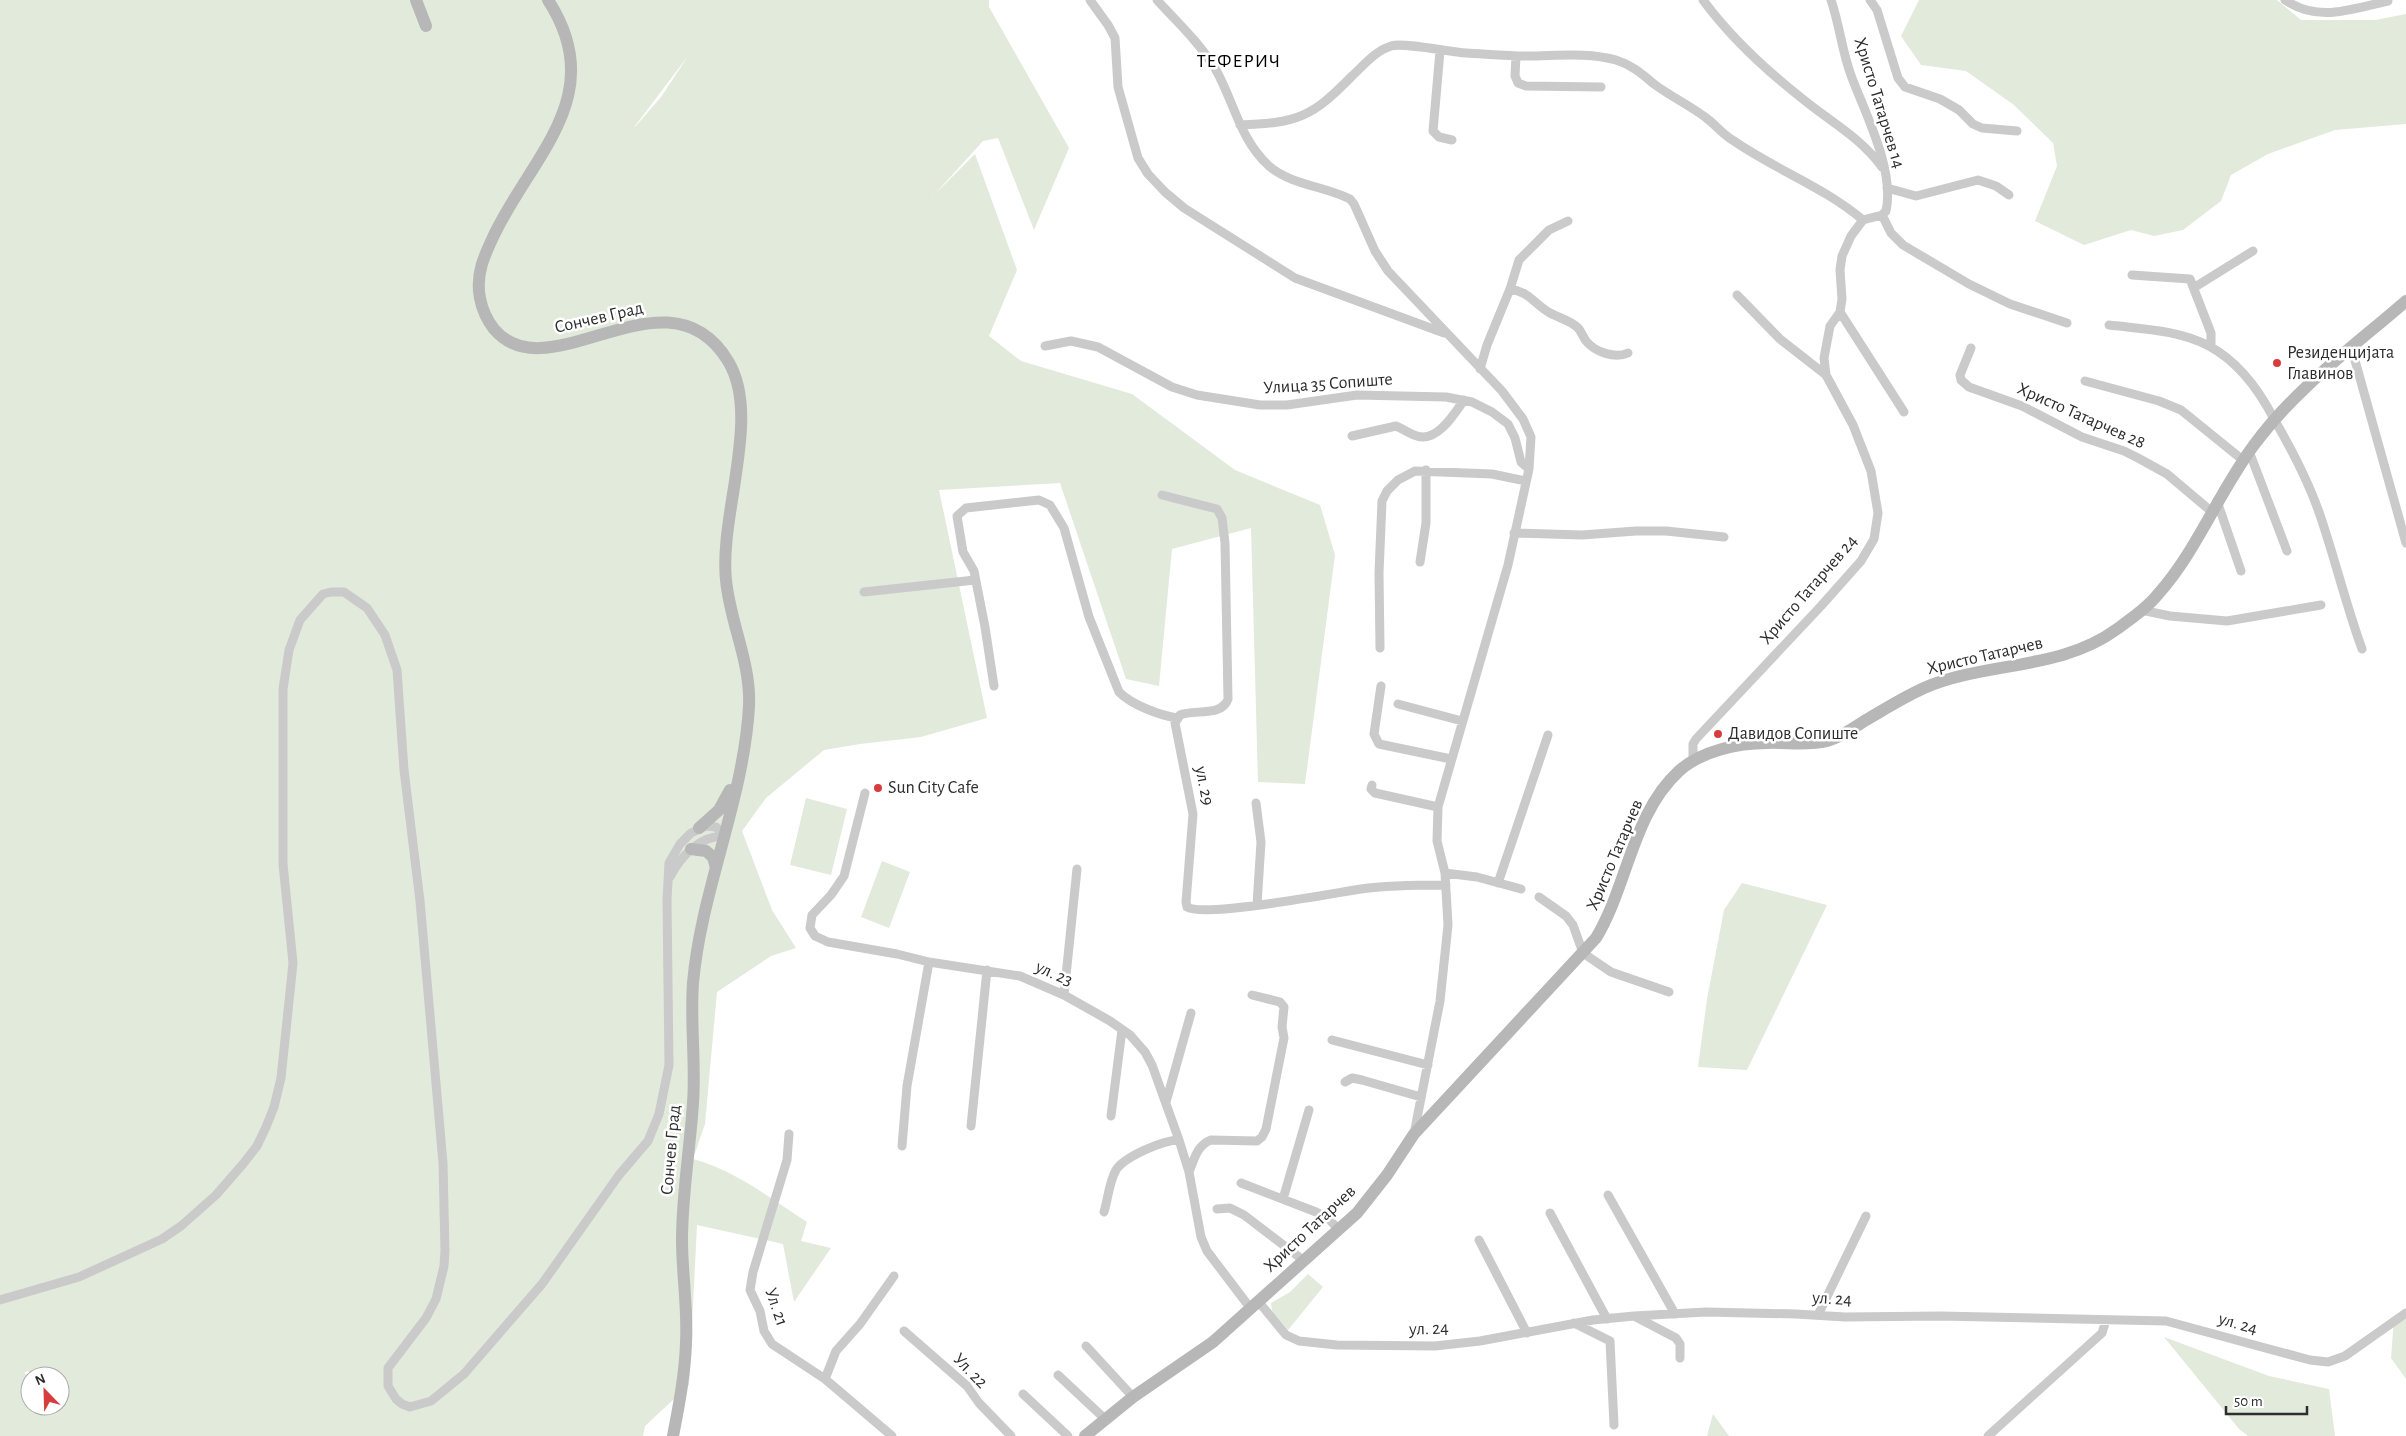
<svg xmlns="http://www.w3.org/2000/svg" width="2406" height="1436" font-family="'Alegreya Sans',sans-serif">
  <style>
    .green { fill: #e2eadc; fill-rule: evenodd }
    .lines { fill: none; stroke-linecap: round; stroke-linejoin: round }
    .street { stroke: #cacaca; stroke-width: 9 }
    .secondary { stroke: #b7b7b7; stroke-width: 12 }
    .poi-dot { fill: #d63e3e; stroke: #fff; stroke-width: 2 }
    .labels { text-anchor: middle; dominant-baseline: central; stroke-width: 5; stroke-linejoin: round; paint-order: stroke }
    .street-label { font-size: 18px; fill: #2d2d2d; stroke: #fff }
    .poi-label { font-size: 18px; fill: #2d2d2d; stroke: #fff; text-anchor: start }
    .neighbourhood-label { font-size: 19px; letter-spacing: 1px; fill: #000; stroke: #fff }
  </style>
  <rect width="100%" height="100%" fill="#fff"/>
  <path class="green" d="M0,0H989V7L1069,148L1034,230L998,138L983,141L933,196L975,154L1017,270L989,336L1021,361L1132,394L1235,470L1320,505L1335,555L1305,784L1258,782L1251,528L1172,549L1159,686L1126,679L1060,483L939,490L987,718L921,737L860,744L824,750L766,798L742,831L772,910L796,948L771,956L717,992L705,1124L693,1159C735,1170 771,1199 807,1222L801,1241L831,1248L794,1302L783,1244L697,1225L689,1385L645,1426L643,1436H0ZM688,56L661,97L635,127V126ZM27,1371L35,1376H60V1406H30V1376L24,1373Z
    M1919,0H2277L2301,20H2375L2406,14V124L2335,130L2268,154L2231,175L2221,201L2183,230L2154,236L2131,230L2084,245L2035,221L2057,166L2053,143L2014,105L1966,71L1921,65L1901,36Z
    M806,798L847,809L831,875L790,865Z
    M882,861L910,872L889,928L861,917Z
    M1742,883L1827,905L1747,1070L1698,1067L1707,999L1724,910Z
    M1308,1274L1323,1287L1288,1330L1272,1311L1271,1303L1290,1292Z
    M2406,1310V1379L2391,1358L2394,1319Z
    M2164,1337L2269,1376L2329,1389L2335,1436H2248L2239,1429Z
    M1713,1414L1729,1436H1707Z"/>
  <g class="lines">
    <path class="street" d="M1090,0L1108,25L1115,38L1118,87L1138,158L1148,174L1165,192L1184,208L1295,278L1444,333
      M1157,0C1178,23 1200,43 1216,70C1234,102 1240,140 1269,166C1291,185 1324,186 1350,199L1354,204L1375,251L1388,271L1502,391L1523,419L1531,437L1529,469L1508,565L1438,807L1437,841L1445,873L1448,925L1440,1001L1414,1134
      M1703,0C1731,38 1767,71 1804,100C1831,122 1861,138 1882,167
      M1870,0L1877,10L1898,78L1905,87L1940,99L1959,110L1973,124L1982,128L2017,131
      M2285,0C2319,23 2351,9 2388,1
      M1440,51L1433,131L1439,137L1452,140
      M1516,56L1515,76L1518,83L1526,86L1601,87
      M1240,125C1298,123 1312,117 1352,76C1364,65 1375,51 1391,46C1403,42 1449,52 1466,53C1486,54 1506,56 1526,56C1557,56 1587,52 1616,60C1632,65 1642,74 1654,84C1670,96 1689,105 1705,117C1715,124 1723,135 1734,141C1776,170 1824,187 1863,220
      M1887,188L1916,196L1978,180L1996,186L2009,195
      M1882,215L1891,233L1903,245L1969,284L2010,304L2067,323
      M2132,275L2190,279L2211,333V347
      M2195,287L2253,251
      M1510,289C1530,292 1534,304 1550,313C1559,318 1570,320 1578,328C1581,331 1583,337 1586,341C1595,352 1615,359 1628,353
      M1737,295L1780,339L1826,375
      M1840,312L1904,412
      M2109,325C2142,329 2179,330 2209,346C2239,362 2259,390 2274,419C2292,450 2308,480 2320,515C2335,559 2346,605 2362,649
      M1045,346L1071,341L1098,347L1172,387L1197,395L1260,405H1287L1357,395L1446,397L1472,402L1492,412L1508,424L1515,438L1521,462L1529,469
      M2351,346L2406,543
      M1971,348L1960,375L1961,380L1969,387L2022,406L2082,437L2124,451L2138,458L2167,474L2212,512
      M1480,369L1487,345L1510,289L1519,260L1549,230L1568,221
      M2085,381L2159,401L2181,410L2244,461
      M1352,436L1396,426C1403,429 1410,434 1417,436C1437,443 1455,413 1464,400
      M2249,451L2287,551
      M1162,495L1217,509L1222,518L1225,543L1228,699C1222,717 1194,709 1180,715L1175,723L1193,814L1186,902L1187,907C1204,918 1334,893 1361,889C1389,885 1418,885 1446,885
      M2217,501L2241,571
      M1514,533L1582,535L1636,531H1666L1724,537
      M1420,562L1426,523V470
      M864,592L975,580
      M2141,610L2170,616L2227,621L2321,605
      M1380,648L1379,573L1382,501L1387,491L1398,480L1415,471L1492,474L1526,481
      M994,686L985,627L974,571L963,552L957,516L966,508L1039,500L1050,505L1064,528L1089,617L1119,692C1132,705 1159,715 1177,718
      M1381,686L1374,734L1379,744L1451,759
      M1398,704L1462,721
      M1693,761V744L1696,739L1821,606L1861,561L1874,539L1878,513L1871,471L1853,425L1826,375L1824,358L1830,326L1840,312L1842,299L1840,270L1842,256L1851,236L1863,220L1882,215L1886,211C1895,171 1866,115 1852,78C1842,53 1840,26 1831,0
      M1372,785L1371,789L1375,793L1438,807
      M865,793L844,876L831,895L812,915L810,928L815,936L828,942L897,954L929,962L1020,976L1064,995L1110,1021L1130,1035L1145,1052L1152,1065L1179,1140L1189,1172L1201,1237L1207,1251L1251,1309
      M1256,803L1261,842L1257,905
      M1445,873L1477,877L1521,889
      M670,877C681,856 699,836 724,836
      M1498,883L1548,735
      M1539,897L1566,916L1573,925L1583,953L1611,972L1669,992
      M1064,995L1077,869
      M1332,1040L1428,1065
      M1345,1082L1352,1078L1362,1080L1421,1097
      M1166,1102L1191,1013
      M1111,1116L1122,1030
      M971,1126L987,970
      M789,1134L787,1160L753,1272L750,1290L760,1311L764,1331L772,1344L825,1379L892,1436
      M902,1146L907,1086L929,962
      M1189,1172C1194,1160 1197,1145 1211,1140L1257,1141L1262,1137L1266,1129L1284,1038L1282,1027L1284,1007L1280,1002L1252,995
      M1241,1183L1316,1212L1328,1218L1338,1229
      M1608,1195L1675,1314
      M1283,1199L1309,1110
      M1217,1209L1230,1208L1244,1215L1303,1260
      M1104,1212C1108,1199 1109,1182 1116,1170C1124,1157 1163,1140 1179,1140
      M1550,1213L1607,1319
      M1479,1240L1527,1333
      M0,1300L79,1277L162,1239L181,1226L216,1195L243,1164L257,1146L266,1127L274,1107L281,1078L293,963L283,864V689L289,650L300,620L323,594L331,592H344L367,608L385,635L397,670L404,770L420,901L443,1163L445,1251L444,1266L436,1299L426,1318L388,1368V1386L396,1399L402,1404L410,1407L431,1401L464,1374L542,1284L619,1175L648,1141L659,1114L669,1065L667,900L669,863L680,844L691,833L706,826L716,827L724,836
      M1258,1301L1286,1335L1299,1341L1337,1345L1435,1346L1480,1341L1593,1320L1634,1316L1706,1312L1796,1314L1845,1317L1940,1316L2166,1321L2310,1360L2328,1362L2345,1356L2406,1313
      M1818,1315L1866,1216
      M1636,1317L1676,1338L1680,1344V1358
      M1574,1323L1610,1341L1614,1425
      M904,1331L967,1386L979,1403L1011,1436
      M1086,1346L1133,1397
      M1058,1375L1105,1419
      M825,1379L836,1351L860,1324L894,1276
      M1023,1394L1068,1436
      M1988,1436L2102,1333L2106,1320"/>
    <path class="secondary" d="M416,0L426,26
      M548,0C609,94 535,152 495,233C485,254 475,274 480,298C482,309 487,320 494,329C549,395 667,261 728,361C762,416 719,515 726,580C730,623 751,662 749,706C744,799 701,890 693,983C690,1023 696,1063 693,1103C690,1149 682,1194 682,1240C682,1274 688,1309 686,1343C685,1374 679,1405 673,1436
      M699,828L719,810L730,790
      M691,849L706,851L713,857L716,868
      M1085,1436L1133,1397L1213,1342L1357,1213L1387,1175L1414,1134L1596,938C1628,885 1632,814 1679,771C1701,751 1738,743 1767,743C1787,742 1807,746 1827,741C1841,737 1854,728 1866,720C1885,709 1904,697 1924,688C1986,661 2060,671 2117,629C2132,618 2148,607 2159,593C2196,552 2220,490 2254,445C2296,388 2353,347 2406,301"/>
  </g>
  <g class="poi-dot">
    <circle cx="2277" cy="363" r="5"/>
    <circle cx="1718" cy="734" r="5"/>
    <circle cx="878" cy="788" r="5"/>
  </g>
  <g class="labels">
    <g class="street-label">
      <text transform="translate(1879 103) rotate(73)">Христо Татарчев 14</text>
      <text transform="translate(599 318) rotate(-13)">Сончев Град</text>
      <text transform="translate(1328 384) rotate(-4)">Улица 35 Сопиште</text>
      <text transform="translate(2081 416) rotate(24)">Христо Татарчев 28</text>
      <text transform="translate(1809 590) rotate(-49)">Христо Татарчев 24</text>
      <text transform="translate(1985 656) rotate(-13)">Христо Татарчев</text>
      <text transform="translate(1204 786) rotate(79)">ул. 29</text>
      <text transform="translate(1615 855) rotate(-67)">Христо Татарчев</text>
      <text transform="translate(1054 974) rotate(24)">ул. 23</text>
      <text transform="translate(671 1150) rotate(-85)">Сончев Град</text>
      <text transform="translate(1310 1229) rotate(-43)">Христо Татарчев</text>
      <text transform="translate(1832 1299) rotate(3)">ул. 24</text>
      <text transform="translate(776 1307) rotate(71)">Ул. 21</text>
      <text transform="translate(2238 1324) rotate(16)">ул. 24</text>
      <text transform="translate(1429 1329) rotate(-2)">ул. 24</text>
      <text transform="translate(970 1371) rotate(46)">Ул. 22</text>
    </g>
    <g class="poi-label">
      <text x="2287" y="353">Резиденцијата<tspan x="2287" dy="21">Главинов</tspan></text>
      <text x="1728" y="734">Давидов Сопиште</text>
      <text x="888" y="788">Sun City Cafe</text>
    </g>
    <g class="neighbourhood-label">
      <text x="1239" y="61">ТЕФЕРИЧ</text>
    </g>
  </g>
  <g transform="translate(45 1391) rotate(337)"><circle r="24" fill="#ffffff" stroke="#ababab"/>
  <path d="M0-4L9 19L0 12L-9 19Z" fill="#d63e3e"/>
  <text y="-8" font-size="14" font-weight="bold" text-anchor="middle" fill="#2d2d2d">N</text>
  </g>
  <path d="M2226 1406v8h81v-8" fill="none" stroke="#2d2d2d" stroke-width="2.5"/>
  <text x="2234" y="1406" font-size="15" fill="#2d2d2d" stroke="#ffffff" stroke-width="4" paint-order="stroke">50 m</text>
</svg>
